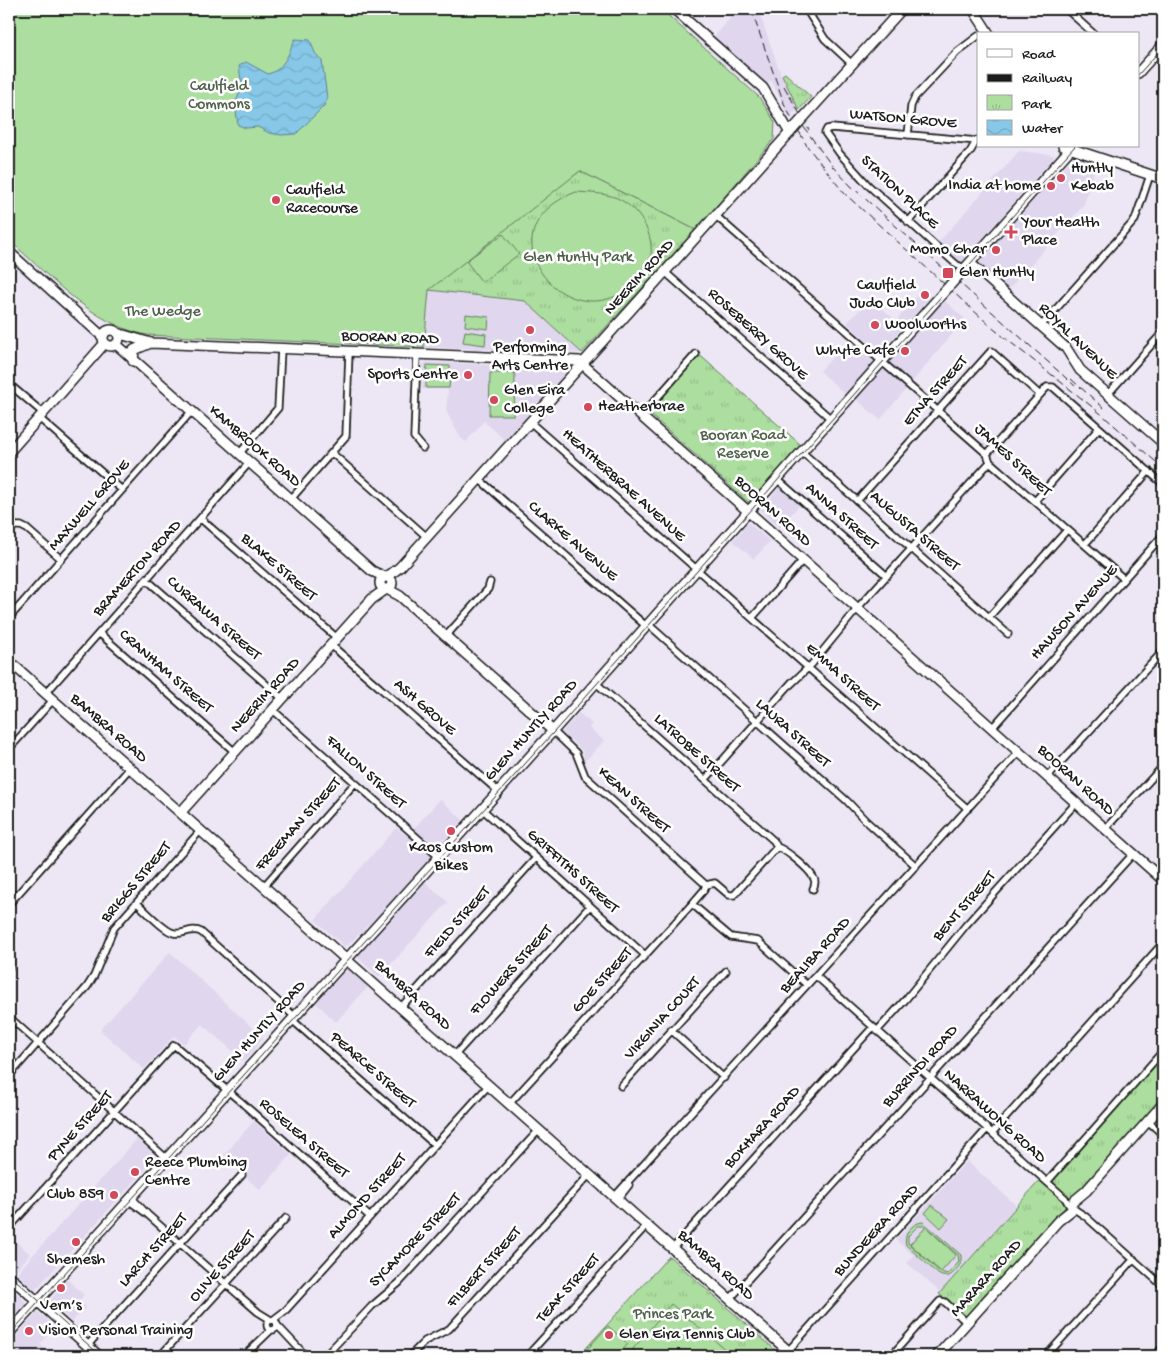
<svg xmlns="http://www.w3.org/2000/svg" width="1172" height="1365" font-family="'Gochi Hand',sans-serif">
  <style>
    .built { fill: #e0d6ee }
    .park { fill: url(#park-tufts); stroke: #647d5e }
    .pitch { fill: #acde9f; stroke: #647d5e; fill-rule: evenodd }
    .water { fill: url(#water-waves); stroke: #5c8396 }
    .lines { fill: none; stroke-linecap: round; stroke-linejoin: round }
    .street-casing { stroke: #1c1c1c; stroke-width: 9 }
    .secondary-casing { stroke: #1c1c1c; stroke-width: 12 }
    .street { stroke: #fff; stroke-width: 5.5 }
    .secondary { stroke: #fff; stroke-width: 9 }
    .tram { stroke: #1c1c1c; stroke-width: 1 }
    .rail { stroke: #1c1c1c; stroke-width: 1; stroke-dasharray: 8 4; stroke-linecap: butt }
    .secondary-bridge-casing { stroke: #1c1c1c; stroke-width: 12; stroke-linecap: butt }
    .secondary-bridge { stroke: #fff; stroke-width: 9 }
    .poi-dot { fill: #d1495b; stroke: #fff; stroke-width: 2 }
    .labels { text-anchor: middle; dominant-baseline: central; stroke-width: 5; stroke-linejoin: round; paint-order: stroke }
    .park-label { font-size: 16px; fill: #4e604a; stroke: #fff }
    .street-label { font-size: 16px; fill: #1c1c1c; stroke: #fff }
    .poi-label { font-size: 16px; fill: #1c1c1c; stroke: #fff; text-anchor: start }
  </style>
  <defs>
    <pattern id="park-tufts" width="24" height="20" patternUnits="userSpaceOnUse" patternTransform="scale(1.25)"><rect width="24" height="20" fill="#acde9f"/><path d="M3 7l-1-3M5 7V3M7 7l1-3M15 17l-1-3M17 17v-4M19 17l1-3" fill="none" stroke="#93be88"/></pattern>
    <pattern id="water-waves" width="16" height="10" patternUnits="userSpaceOnUse" patternTransform="scale(1.25)"><rect width="16" height="10" fill="#87c8e8"/><path d="M0 5q4-4 8 0t8 0" fill="none" stroke="#74abc6"/></pattern>
  </defs>
  <rect width="100%" height="100%" fill="#ede7f5"/>
  <filter id="ink" filterUnits="userSpaceOnUse"><feTurbulence type="fractalNoise" baseFrequency=".02" numOctaves="2"/><feDisplacementMap in="SourceGraphic" scale="10" xChannelSelector="R" yChannelSelector="G"/><feConvolveMatrix kernelMatrix="1 2 1 2 8 2 1 2 1" color-interpolation-filters="sRGB"/></filter>
  <g filter="url(#ink)">
    <path class="built" d="M738,9H758L780,72L799,110L789,116L771,80L767,84L714,37Z
      M1019,151L1053,155L1054,157L960,264L938,243Z
      M1072,159L1096,166L1083,206L1008,290L977,263Z
      M429,290L525,301L582,353L424,347Z
      M921,291L929,298L880,353L847,323L871,298L896,321Z
      M944,300L965,319L880,420L856,399Z
      M848,340L874,362L846,395L820,371Z
      M426,362L565,368L566,372L505,440L484,421L466,442L460,437L446,411L448,389H422L423,365Z
      M785,481L805,499L779,528L760,510Z
      M748,523L770,541L754,559L733,541Z
      M579,713L592,724L589,728L604,741L585,761L582,750L562,732Z
      M440,799L463,820L385,908L347,946H344L315,920L396,828L407,836Z
      M424,881L448,902L379,977L357,957Z
      M170,952L264,1038L244,1061L202,1024L184,1044L174,1036L144,1069L100,1030Z
      M347,969L368,987L336,1022L316,1003Z
      M254,1121L291,1155L260,1190L223,1156Z
      M137,1139L155,1156V1159L35,1290L17,1273Z
      M967,1161L1017,1206L941,1293L907,1263L913,1255L896,1240Z
      M10,1236L30,1254L15,1271L9,1266Z
      M67,1279L84,1295L79,1301L86,1307L72,1322L49,1302Z
      M9,1286L24,1300L25,1304L9,1322V1299L11,1297L9,1294Z
      M38,1312L55,1327L40,1344L48,1352L45,1356H9V1344Z"/>
    <path class="park" d="M785,73L811,97L799,110L782,75Z
      M580,171L696,230L582,353L525,301L429,290L430,282Z
      M694,350L801,445L750,504L643,408Z
      M1163,1056V1100L1079,1194L1071,1198C1065,1194 1053,1187 1053,1179Z
      M1040,1180L1066,1202V1206L969,1316H964L939,1294Z
      M669,1256L782,1356H579Z"/>
    <path class="pitch" d="M9,9H661L759,97L775,122L774,139L696,230L580,171L429,290L424,347L147,335C91,324 50,276 9,240Z
      M576,192C589,193 605,193 617,198C644,210 663,249 643,274C578,355 471,232 576,192Z
      M503,234L519,254L482,282L466,261Z
      M466,314L489,317L488,329L465,326Z
      M465,331L486,334L485,345L463,342Z
      M427,365L450,366V376H426Z
      M490,373H515L514,415H489Z
      M426,377L450,378L449,388H426Z
      M932,1205L949,1219L941,1228L925,1213Z
      M923,1222L961,1255V1263C955,1272 949,1281 938,1274L906,1245C903,1234 912,1223 923,1222ZM918,1226H925L958,1255L959,1262L948,1274L940,1272L908,1243V1236Z
      M926,1227L956,1255L941,1272L910,1244Z
      M671,1304L733,1356H638L633,1352V1349Z
      M608,1326L628,1344L617,1356H581Z"/>
    <path class="water" d="M295,39L310,40L315,53L322,61L327,98L324,106L296,134L281,135L269,133L258,127L246,128L238,125L235,104L242,87L239,66L246,62L268,74C284,70 289,53 295,39Z"/>
    <g class="lines">
      <defs>
        <path id="street" d="M806,9L825,39L852,64
          M1066,9L1094,34
          M908,135L911,106L915,97L957,52L978,36
          M716,216L987,454L990,462L1124,579
          M908,222L970,152L977,140
          M965,268L957,265L868,185L840,154L825,133L827,129L832,128L978,141
          M665,272L831,419
          M1041,326L1135,220L1150,175
          M417,355L414,437L423,448
          M9,384L43,413
          M1108,394L1163,332
          M641,416L696,354
          M39,418L122,490
          M530,422L968,809
          M802,452L1008,634
          M332,453L427,537
          M239,454L278,408L281,349
          M987,454L1047,387H1053L1163,484
          M479,479L646,626
          M777,479L887,576
          M291,499L346,436L349,352
          M857,501L991,351L1040,395
          M1035,501L1099,428
          M201,519L337,638
          M9,526H21L27,529L61,559
          M1085,544L1149,471
          M147,580L283,699
          M989,617L1067,530
          M9,618L191,412
          M752,618L803,560
          M648,624L847,801L865,820L916,866
          M99,633L235,752
          M446,636L488,589L490,582
          M331,645L498,791
          M596,683L774,841L777,847
          M790,685L812,664L862,603L990,462
          M46,693L249,463
          M273,710L439,857
          M992,728L1163,535
          M553,731L576,753L585,776L706,885
          M9,749L53,700
          M1047,777L1163,651
          M705,780L792,682
          M482,809L645,955
          M1105,829L1163,766
          M777,847C785,849 809,869 813,877C816,881 815,884 813,889
          M706,885L715,883L729,895H734L777,847
          M264,886L355,783
          M137,903C145,910 164,931 174,933C184,935 191,927 201,932L294,1016
          M9,904L130,768
          M692,904L731,937L758,941L807,985
          M9,961V967
          M816,976L1065,1198L1069,1205
          M401,1007L536,858
          M9,1017L166,1158
          M291,1019L434,1144
          M671,1030L724,1078
          M877,1031L906,999L966,925L1076,803
          M455,1055L590,906
          M9,1076L87,987L94,976L114,928L201,830
          M621,1086L726,971
          M240,1101L369,1216
          M510,1103L692,904L704,890L706,885
          M1148,1121L1163,1135
          M992,1133L1163,943
          M1047,1182L1163,1051
          M615,1196L1019,752
          M131,1197L147,1214L226,1284L258,1312L271,1320
          M618,1199L629,1185
          M128,1200L146,1213
          M1074,1209L1085,1216L1163,1286
          M9,1228L174,1045L241,1102
          M673,1248L873,1027
          M730,1299L1133,854
          M273,1320L286,1310L489,1085
          M267 1325a5 5 0 1 1 10 0a5 5 0 1 1-10 0Z
          M277,1325L306,1356
          M87,1346L242,1175
          M788,1351L987,1129
          M160,1356L286,1218
          M244,1356L271,1330
          M325,1356L372,1306L399,1283L539,1130
          M410,1356L425,1341L449,1329L590,1174
          M527,1356L647,1225
          M891,1356L940,1301L945,1302L967,1323
          M1046,1356L1134,1259
          M1155,1356L1163,1347"/>
        <path id="secondary" d="M674,9L763,88L790,133
          M973,9L989,34
          M1138,73L1163,45
          M804,117L902,9
          M1063,146L1163,179
          M9,252L103,337
          M970,263L1066,348L1080,370L1163,443
          M959,275L1073,146
          M103 338a8 8 0 1 1 16 0a8 8 0 1 1-16 0Z
          M117,333L151,343L579,361L1163,880
          M116,344L372,571L385,577
          M133,361L134,350L148,344
          M9,452L105,343
          M387,577L400,567L794,128
          M380 583a6 6 0 1 1 12 0a6 6 0 1 1-12 0Z
          M387,589L400,596L553,731
          M9,661L794,1356
          M181,812L372,599L386,589
          M1074,1201L1086,1191L1163,1104
          M9,1276L99,1356
          M9,1333L553,731L943,293
          M937,1356L1058,1221L1073,1209"/>
      </defs>
      <use href="#street" class="street-casing"/>
      <use href="#secondary" class="secondary-casing"/>
      <use href="#street" class="street"/>
      <use href="#secondary" class="secondary"/>
      <path class="tram" d="M1138,75L1163,47
        M9,1274L101,1356
        M9,1335L562,723L1075,146"/>
      <path class="rail" d="M751,9L785,106L807,146L844,193L995,330L1100,413L1163,468
        M784,86L809,130
        M803,126L832,166L851,186L1075,386
        M1071,379L1105,409"/>
      <defs>
        <path id="secondary-bridge" d="M794,128L804,117
          M943,293L959,275"/>
      </defs>
      <use href="#secondary-bridge" class="secondary-bridge-casing"/>
      <use href="#secondary-bridge" class="secondary-bridge"/>
    </g>
  </g>
  <g class="poi-dot">
    <circle cx="1061" cy="178" r="5"/>
    <circle cx="1051" cy="186" r="5"/>
    <circle cx="276" cy="200" r="5"/>
    <path d="M1008.5 224.5h5v5h5v5h-5v5h-5v-5h-5v-5h5z"/>
    <circle cx="996" cy="250" r="5"/>
    <rect x="942" y="267" width="12" height="12" rx="2.5"/>
    <circle cx="925" cy="295" r="5"/>
    <circle cx="875" cy="325" r="5"/>
    <circle cx="530" cy="330" r="5"/>
    <circle cx="905" cy="351" r="5"/>
    <circle cx="468" cy="375" r="5"/>
    <circle cx="494" cy="400" r="5"/>
    <circle cx="588" cy="407" r="5"/>
    <circle cx="451" cy="831" r="5"/>
    <circle cx="135" cy="1172" r="5"/>
    <circle cx="114" cy="1195" r="5"/>
    <circle cx="76" cy="1242" r="5"/>
    <circle cx="61" cy="1288" r="5"/>
    <circle cx="29" cy="1331" r="5"/>
    <circle cx="609" cy="1335" r="5"/>
  </g>
  <g class="labels">
    <g class="park-label">
      <text x="219" y="87">Caulfield<tspan x="219" dy="18">Commons</tspan></text>
      <text x="578" y="258">Glen Huntly Park</text>
      <text x="163" y="312">The Wedge</text>
      <text x="743" y="436">Booran Road<tspan x="743" dy="18">Reserve</tspan></text>
      <text x="673" y="1315">Princes Park</text>
    </g>
    <g class="street-label">
      <text transform="translate(903 120) rotate(5)">WATSON GROVE</text>
      <text transform="translate(899 193) rotate(43)">STATION PLACE</text>
      <text transform="translate(640 278) rotate(-48)">NEERIM ROAD</text>
      <text transform="translate(757 335) rotate(42)">ROSEBERRY GROVE</text>
      <text transform="translate(390 339) rotate(2)">BOORAN ROAD</text>
      <text transform="translate(1077 342) rotate(44)">ROYAL AVENUE</text>
      <text transform="translate(936 392) rotate(-48)">ETNA STREET</text>
      <text transform="translate(254 447) rotate(41)">KAMBROOK ROAD</text>
      <text transform="translate(1012 461) rotate(43)">JAMES STREET</text>
      <text transform="translate(623 486) rotate(42)">HEATHERBRAE AVENUE</text>
      <text transform="translate(90 506) rotate(-49)">MAXWELL GROVE</text>
      <text transform="translate(772 512) rotate(42)">BOORAN ROAD</text>
      <text transform="translate(841 517) rotate(42)">ANNA STREET</text>
      <text transform="translate(914 532) rotate(41)">AUGUSTA STREET</text>
      <text transform="translate(572 542) rotate(41)">CLARKE AVENUE</text>
      <text transform="translate(278 568) rotate(41)">BLAKE STREET</text>
      <text transform="translate(138 569) rotate(-48)">BRAMERTON ROAD</text>
      <text transform="translate(1075 613) rotate(-48)">HAWSON AVENUE</text>
      <text transform="translate(213 619) rotate(41)">CURRAWA STREET</text>
      <text transform="translate(165 672) rotate(41)">CRANHAM STREET</text>
      <text transform="translate(842 678) rotate(42)">EMMA STREET</text>
      <text transform="translate(266 696) rotate(-48)">NEERIM ROAD</text>
      <text transform="translate(424 708) rotate(41)">ASH GROVE</text>
      <text transform="translate(108 729) rotate(41)">BAMBRA ROAD</text>
      <text transform="translate(532 731) rotate(-48)">GLEN HUNTLY ROAD</text>
      <text transform="translate(792 734) rotate(42)">LAURA STREET</text>
      <text transform="translate(696 754) rotate(42)">LATROBE STREET</text>
      <text transform="translate(365 773) rotate(42)">FALLON STREET</text>
      <text transform="translate(1075 781) rotate(42)">BOORAN ROAD</text>
      <text transform="translate(633 801) rotate(42)">KEAN STREET</text>
      <text transform="translate(299 825) rotate(-48)">FREEMAN STREET</text>
      <text transform="translate(572 872) rotate(42)">GRIFFITHS STREET</text>
      <text transform="translate(137 883) rotate(-50)">BRIGGS STREET</text>
      <text transform="translate(965 907) rotate(-49)">BENT STREET</text>
      <text transform="translate(458 923) rotate(-48)">FIELD STREET</text>
      <text transform="translate(816 956) rotate(-48)">BEALIBA ROAD</text>
      <text transform="translate(512 971) rotate(-48)">FLOWERS STREET</text>
      <text transform="translate(603 981) rotate(-48)">GOE STREET</text>
      <text transform="translate(412 996) rotate(42)">BAMBRA ROAD</text>
      <text transform="translate(663 1019) rotate(-48)">VIRGINIA COURT</text>
      <text transform="translate(260 1032) rotate(-48)">GLEN HUNTLY ROAD</text>
      <text transform="translate(921 1067) rotate(-48)">BURRINDI ROAD</text>
      <text transform="translate(372 1071) rotate(41)">PEARCE STREET</text>
      <text transform="translate(994 1117) rotate(42)">NARRAWONG ROAD</text>
      <text transform="translate(81 1127) rotate(-48)">PYNE STREET</text>
      <text transform="translate(763 1128) rotate(-48)">BOKHARA ROAD</text>
      <text transform="translate(303 1139) rotate(41)">ROSELEA STREET</text>
      <text transform="translate(368 1197) rotate(-48)">ALMOND STREET</text>
      <text transform="translate(877 1231) rotate(-48)">BUNDEERA ROAD</text>
      <text transform="translate(416 1241) rotate(-46)">SYCAMORE STREET</text>
      <text transform="translate(154 1251) rotate(-48)">LARCH STREET</text>
      <text transform="translate(715 1266) rotate(42)">BAMBRA ROAD</text>
      <text transform="translate(223 1267) rotate(-48)">OLIVE STREET</text>
      <text transform="translate(485 1268) rotate(-48)">FILBERT STREET</text>
      <text transform="translate(987 1279) rotate(-48)">MARARA ROAD</text>
      <text transform="translate(569 1289) rotate(-48)">TEAK STREET</text>
    </g>
    <g class="poi-label">
      <text x="1071" y="169">Huntly<tspan x="1071" dy="18">Kebab</tspan></text>
      <text x="1041" y="186" text-anchor="end">India at home</text>
      <text x="286" y="191">Caulfield<tspan x="286" dy="18">Racecourse</tspan></text>
      <text x="1022" y="223">Your Health<tspan x="1022" dy="18">Place</tspan></text>
      <text x="986" y="250" text-anchor="end">Momo Ghar</text>
      <text x="959" y="273">Glen Huntly</text>
      <text x="915" y="286" text-anchor="end">Caulfield<tspan x="915" dy="18">Judo Club</tspan></text>
      <text x="885" y="325">Woolworths</text>
      <text x="530" y="348" text-anchor="middle">Performing<tspan x="530" dy="18">Arts Centre</tspan></text>
      <text x="895" y="351" text-anchor="end">Whyte Cafe</text>
      <text x="458" y="375" text-anchor="end">Sports Centre</text>
      <text x="504" y="391">Glen Eira<tspan x="504" dy="18">College</tspan></text>
      <text x="598" y="407">Heatherbrae</text>
      <text x="451" y="848" text-anchor="middle">Kaos Custom<tspan x="451" dy="18">Bikes</tspan></text>
      <text x="145" y="1163">Reece Plumbing<tspan x="145" dy="18">Centre</tspan></text>
      <text x="104" y="1195" text-anchor="end">Club 859</text>
      <text x="76" y="1260" text-anchor="middle">Shemesh</text>
      <text x="61" y="1306" text-anchor="middle">Vern’s</text>
      <text x="39" y="1331">Vision Personal Training</text>
      <text x="619" y="1335">Glen Eira Tennis Club</text>
    </g>
  </g>
  <rect width="1172" height="1365" fill="none" stroke="#fff" stroke-width="30"/>
  <rect x="15" y="15" width="1142" height="1335" fill="none" stroke="#1c1c1c" stroke-width="2" filter="url(#ink)"/>
  <rect x="977" y="32" width="162" height="115" fill="#ffffff" stroke="#a4a4a4"/>
  <rect x="987" y="49" width="25" height="8" fill="#ffffff" stroke="#a4a4a4"/>
  <text x="1022" y="58" font-size="15" fill="#1c1c1c">Road</text>
  <rect x="987" y="74" width="25" height="8" fill="#1c1c1c" stroke="#a4a4a4"/>
  <text x="1022" y="82" font-size="15" fill="#1c1c1c">Railway</text>
  <rect x="987" y="95" width="25" height="15" fill="url(#park-tufts)" stroke="#a4a4a4"/>
  <text x="1022" y="108" font-size="15" fill="#1c1c1c">Park</text>
  <rect x="987" y="120" width="25" height="15" fill="url(#water-waves)" stroke="#a4a4a4"/>
  <text x="1022" y="132" font-size="15" fill="#1c1c1c">Water</text>
</svg>
